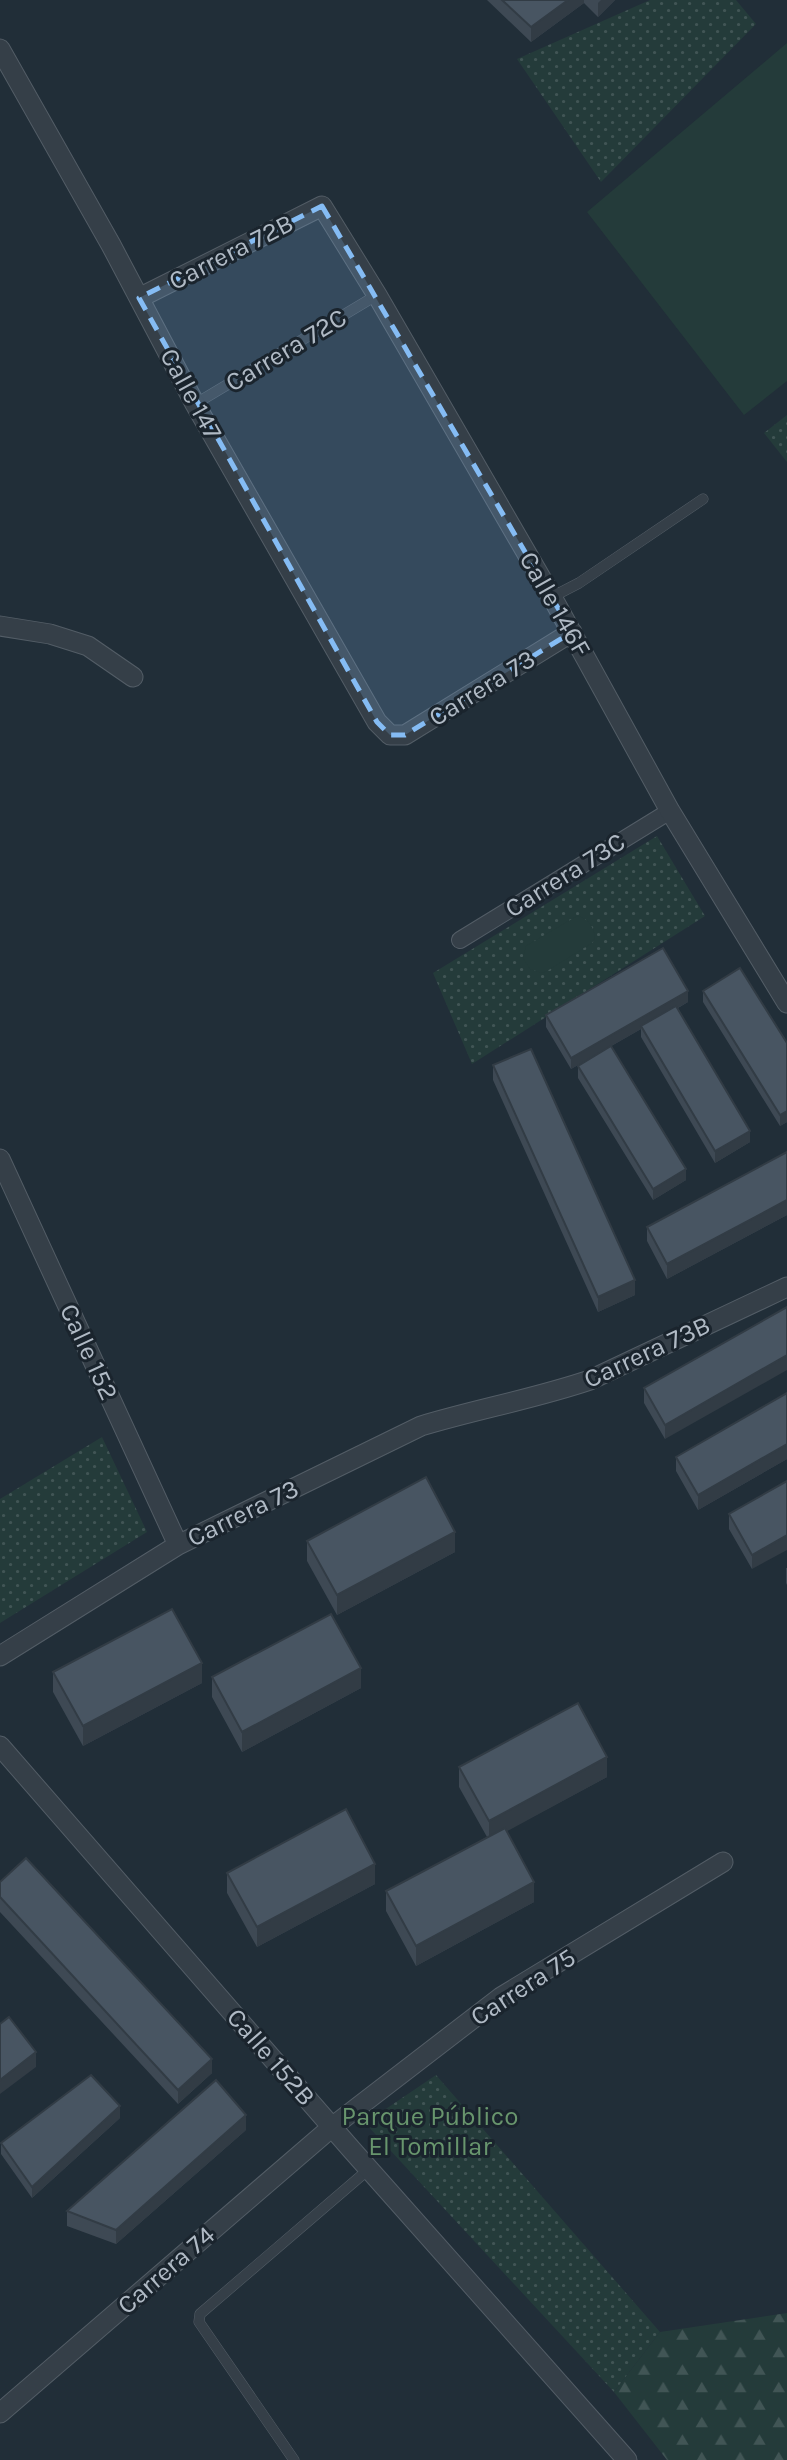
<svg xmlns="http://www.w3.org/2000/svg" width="787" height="2460" font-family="Karla,sans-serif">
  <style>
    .green { fill: url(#green-dots) }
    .forest { fill: url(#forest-firs) }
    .pitch { fill: #243b3a }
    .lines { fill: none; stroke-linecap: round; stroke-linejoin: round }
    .service-casing { stroke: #535d66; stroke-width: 11 }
    .pedestrian-casing { stroke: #535d66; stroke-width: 18 }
    .minor-casing { stroke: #535d66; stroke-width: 21 }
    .service { stroke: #353f48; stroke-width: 10 }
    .pedestrian { stroke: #353f48; stroke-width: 16 }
    .minor { stroke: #353f48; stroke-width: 19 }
    .wall { fill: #3e4954 }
    .shaded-wall { fill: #323c45 }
    .building { fill: #485562; stroke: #323c45; stroke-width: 2 }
    .marked { fill: #85bcf4; fill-opacity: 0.2; stroke: #85bcf4; stroke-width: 5; stroke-dasharray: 14 9; stroke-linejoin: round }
    .labels { text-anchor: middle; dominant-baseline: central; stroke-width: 6; stroke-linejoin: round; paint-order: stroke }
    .street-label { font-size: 26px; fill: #b0bac5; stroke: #1a242d }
    .park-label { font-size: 26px; fill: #68956d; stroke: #1a242d }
  </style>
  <defs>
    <pattern id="green-dots" width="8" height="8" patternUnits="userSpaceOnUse" patternTransform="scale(1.75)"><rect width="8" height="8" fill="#243b3a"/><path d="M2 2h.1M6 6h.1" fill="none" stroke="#415555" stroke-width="1.8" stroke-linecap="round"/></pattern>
    <pattern id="forest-firs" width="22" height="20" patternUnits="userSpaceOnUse" patternTransform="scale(1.75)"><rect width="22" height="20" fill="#243b3a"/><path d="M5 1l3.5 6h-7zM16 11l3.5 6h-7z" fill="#415555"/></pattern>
  </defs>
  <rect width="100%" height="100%" fill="#212e38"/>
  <path class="green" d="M650,0H736L756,24L601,182L517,59Z
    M787,415V462L764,433Z
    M657,836L705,916L472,1064L433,973Z
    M102,1437L147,1532L0,1623V1499Z
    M436,2075L660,2332L614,2392L365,2123Z"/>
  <path class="forest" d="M787,2313V2460H667L614,2392L660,2332Z"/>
  <path class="pitch" d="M787,43V381L744,415L587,212Z
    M577,916C588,918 594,927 595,938L592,943L547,971L542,973L530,969L523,958L526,946Z"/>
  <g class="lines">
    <defs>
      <path id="service" d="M195,404L377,295
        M552,597L579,583L703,499
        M294,2460L199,2322L200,2314L369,2169"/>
      <path id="pedestrian" d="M460,940L670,811"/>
      <path id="minor" d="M0,49L111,245L195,404L377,722L390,735H405L572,632
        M139,298L322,206L377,295L552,597L670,811L787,1003
        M0,626L50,634L88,646L133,677
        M0,1159L178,1545
        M0,1656L178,1545L421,1426C477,1409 534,1399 590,1380L787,1287
        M0,1746L351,2149L627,2460
        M0,2413L332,2127L501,1997L723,1862"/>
    </defs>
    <use href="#service" class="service-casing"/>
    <use href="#pedestrian" class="pedestrian-casing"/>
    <use href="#minor" class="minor-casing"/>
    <use href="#service" class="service"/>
    <use href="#pedestrian" class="pedestrian"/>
    <use href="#minor" class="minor"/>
  </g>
  <path class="wall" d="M487,0H615L598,17L584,3L531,42Z
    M703,991L787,1043V1122L780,1126L703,1002Z
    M688,1002L678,1008L750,1142L715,1163L641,1037V1029L571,1069L546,1027V1015Z
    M493,1065L635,1295L598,1312L493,1080Z
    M578,1066L686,1180L653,1200L578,1078Z
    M787,1152V1215L667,1279L647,1241V1227Z
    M787,1307L665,1439L644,1403V1388Z
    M787,1393V1459L698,1510L676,1471V1457Z
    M787,1481L752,1569L729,1529V1514Z
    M307,1541L455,1552L337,1615L307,1561Z
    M786,1568H787V1585L786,1583Z
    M53,1672L202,1683L83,1746L53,1692Z
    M212,1677L361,1688L242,1752L212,1697Z
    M459,1767L607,1777L506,1831L534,1902L416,1966L386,1911V1891L487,1837L459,1787Z
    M227,1873L375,1884L257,1947L227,1893Z
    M0,1882L212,2073L178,2104L0,1912Z
    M120,2118L32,2198L1,2154V2143Z
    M246,2130L116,2244L67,2226V2211Z"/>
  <path class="shaded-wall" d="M568,0H584V3L531,42V27Z
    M601,0H615L598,17V3Z
    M688,991V1002L642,1028L641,1026V1029L571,1069V1058Z
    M787,1111V1122L780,1126V1115Z
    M750,1131V1142L715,1163V1151Z
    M686,1169V1180L653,1200V1189Z
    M787,1200V1215L667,1279V1264Z
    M635,1280V1295L598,1312V1297Z
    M787,1355V1370L665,1439V1425Z
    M787,1444V1459L698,1510V1495Z
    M455,1532V1552L337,1615V1595Z
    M787,1535V1550L752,1569V1555Z
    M202,1663V1683L83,1746V1726Z
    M361,1668V1688L242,1752V1732Z
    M607,1757V1777L489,1841V1821Z
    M375,1864V1884L257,1947V1927Z
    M534,1882V1902L416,1966V1946Z
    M36,2052V2067L0,2094V2080Z
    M212,2059V2073L178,2104V2090Z
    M120,2106V2118L32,2198V2187Z
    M246,2115V2130L116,2244V2230Z"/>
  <path class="building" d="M502,0H568L531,27Z
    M663,948L688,991L571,1058L546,1015Z
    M740,968L787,1043V1111L780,1115L703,991Z
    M676,1006L750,1131L715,1151L641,1026Z
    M611,1046L686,1169L653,1189L578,1066Z
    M531,1049L635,1280L598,1297L493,1065Z
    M787,1152V1200L667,1264L647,1227Z
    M787,1307V1355L665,1425L644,1388Z
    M787,1393V1444L698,1495L676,1457Z
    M426,1477L455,1532L337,1595L307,1541Z
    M787,1481V1535L752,1555L729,1514Z
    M172,1609L202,1663L83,1726L53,1672Z
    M331,1614L361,1668L242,1732L212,1677Z
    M578,1703L607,1757L489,1821L459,1767Z
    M346,1809L375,1864L257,1927L227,1873Z
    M505,1828L534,1882L416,1946L386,1891Z
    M26,1858L212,2059L178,2090L0,1897V1882Z
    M9,2017L36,2052L0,2080V2024Z
    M91,2075L120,2106L32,2187L1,2143Z
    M216,2080L246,2115L116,2230L67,2211Z"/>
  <path class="marked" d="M322,206L572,632L405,735H390L377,722L139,298Z"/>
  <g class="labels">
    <g class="street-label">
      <text transform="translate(231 252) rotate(-27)">Carrera 72B</text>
      <text transform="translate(286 350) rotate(-31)">Carrera 72C</text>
      <text transform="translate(191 394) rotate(61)">Calle 147</text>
      <text transform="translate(555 604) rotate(60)">Calle 146F</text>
      <text transform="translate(482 688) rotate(-32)">Carrera 73</text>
      <text transform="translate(565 875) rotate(-32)">Carrera 73C</text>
      <text transform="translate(89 1352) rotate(65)">Calle 152</text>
      <text transform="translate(647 1352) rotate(-25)">Carrera 73B</text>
      <text transform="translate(243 1513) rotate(-26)">Carrera 73</text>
      <text transform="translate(523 1987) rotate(-33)">Carrera 75</text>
      <text transform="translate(271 2057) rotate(49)">Calle 152B</text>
      <text transform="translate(166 2270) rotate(-41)">Carrera 74</text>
    </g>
    <g class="park-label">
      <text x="430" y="2116">Parque Público<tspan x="430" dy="30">El Tomillar</tspan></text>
    </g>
  </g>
</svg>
